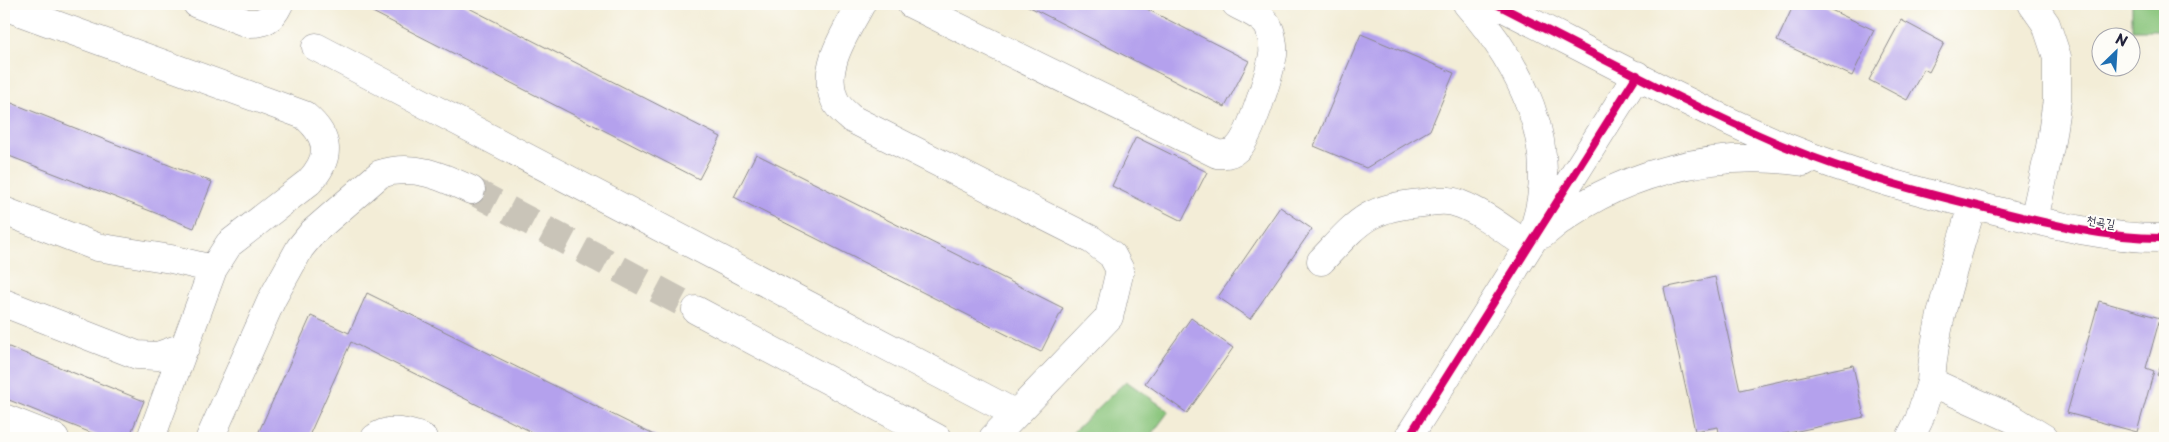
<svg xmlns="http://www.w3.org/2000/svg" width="2169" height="442" font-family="'Playpen Sans','Poor Story',sans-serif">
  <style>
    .green { fill: #88c47a; stroke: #55735a }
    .building { fill: #b4a1ed }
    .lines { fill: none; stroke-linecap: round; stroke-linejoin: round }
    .minor-tunnel { stroke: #c9c4b8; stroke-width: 28; stroke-dasharray: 28 14; stroke-linecap: butt }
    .minor-casing { stroke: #8a8889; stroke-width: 29 }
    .minor { stroke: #fff; stroke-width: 28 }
    .cycleway-casing { stroke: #fdfcf7; stroke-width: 11 }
    .cycleway { stroke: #d6006c; stroke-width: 8 }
    .labels { text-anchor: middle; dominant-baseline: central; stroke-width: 4; stroke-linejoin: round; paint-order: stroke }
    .street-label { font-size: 12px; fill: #22223b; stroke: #fdfcf7 }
  </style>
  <rect width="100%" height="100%" fill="#fdfcf7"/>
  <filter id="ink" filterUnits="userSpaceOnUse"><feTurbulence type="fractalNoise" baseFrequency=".02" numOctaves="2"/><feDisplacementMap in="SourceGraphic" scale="10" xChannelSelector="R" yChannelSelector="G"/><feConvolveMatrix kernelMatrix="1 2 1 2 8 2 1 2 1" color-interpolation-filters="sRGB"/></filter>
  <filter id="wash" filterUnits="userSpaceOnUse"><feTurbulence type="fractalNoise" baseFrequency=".0096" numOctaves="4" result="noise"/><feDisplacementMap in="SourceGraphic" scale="20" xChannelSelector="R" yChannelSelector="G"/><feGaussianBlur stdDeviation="1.12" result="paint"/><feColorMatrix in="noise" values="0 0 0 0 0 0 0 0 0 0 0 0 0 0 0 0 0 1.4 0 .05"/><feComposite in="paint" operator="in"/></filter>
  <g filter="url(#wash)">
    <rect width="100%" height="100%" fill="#f3edd7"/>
    <path class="green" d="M2132,4H2165V30H2132Z
      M1126,381L1169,411L1149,438H1067Z"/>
    <g id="blocks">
      <path class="building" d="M357,4H461L721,137L699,179Z
        M1024,4H1137L1249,61L1225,107Z
        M1794,4H1818L1874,30L1852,76L1777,41Z
        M1901,20L1944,43L1929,72L1924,69L1907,100L1869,80Z
        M1361,34L1454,73L1430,130L1366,168L1314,146Z
        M4,100L212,182L194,228L4,154Z
        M1136,137L1207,172L1182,221L1112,186Z
        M756,154L1063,308L1041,352L734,197Z
        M1280,207L1312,229L1250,319L1218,297Z
        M1715,277L1740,390L1853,365L1864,417L1765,438H1720L1718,427L1695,431L1664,288Z
        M367,293L660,438H544L351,342L308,438H256L311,316L349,333Z
        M2099,301L2160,318L2146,368L2154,371L2137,432L2067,413Z
        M1191,318L1233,348L1187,413L1145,383Z
        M4,345L144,401L129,438H104L4,398Z
        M2165,356V379L2157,375Z"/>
    </g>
  </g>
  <g filter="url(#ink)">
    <use href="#blocks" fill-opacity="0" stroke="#8a8889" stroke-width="1"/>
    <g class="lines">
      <path class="minor-tunnel" d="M471,190L696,310"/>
      <defs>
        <path id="minor" d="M197,4L247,23C264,24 272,19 279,4
          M861,4C847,31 821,66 834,98C837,107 845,113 852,119L1092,240L1112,255L1120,270L1109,317L993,438
          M911,4L1217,154C1225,155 1232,154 1238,148C1251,135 1269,75 1273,55C1274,48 1272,35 1269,28C1264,16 1247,10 1236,4
          M1467,4C1520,64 1561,144 1535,225
          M1496,4C1591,52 1686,104 1784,146C1852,174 1923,193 1994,210C2050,224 2108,239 2165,238
          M2032,4L2046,24L2057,57V100L2050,147L2034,220
          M4,6L304,115C330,137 332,157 309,182L229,244L213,269L151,438
          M316,47L1016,414
          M1972,205C1956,263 1934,322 1931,382L2013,419L2044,438
          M4,211L97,247L171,259L213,269
          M1543,234C1613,174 1713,148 1804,162
          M1321,261C1358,222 1367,207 1423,203C1436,201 1448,199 1460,204C1484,213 1507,232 1528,246
          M4,303L137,355L158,356L186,346
          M696,310L937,438
          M4,418L55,438
          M210,438L272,299L300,248L313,232L380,174C413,163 441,176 471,190
          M375,438C388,427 408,432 423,438
          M1408,438L1637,75
          M1910,438L1919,420L1931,382"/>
      </defs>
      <use href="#minor" class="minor-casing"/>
      <use href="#minor" class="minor"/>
      <defs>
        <path id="cycleway" d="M1496,4C1591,52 1686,104 1784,146C1852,174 1923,193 1994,210C2050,224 2108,239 2165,238
          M1408,438L1637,75"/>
      </defs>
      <use href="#cycleway" class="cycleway-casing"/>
      <use href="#cycleway" class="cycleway"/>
    </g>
  </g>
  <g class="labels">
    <g class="street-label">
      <text transform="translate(2101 221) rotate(9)">천곡길</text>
    </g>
  </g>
  <rect width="2169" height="442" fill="none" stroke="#fdfcf7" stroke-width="20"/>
  <g transform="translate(2116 52) rotate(25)"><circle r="24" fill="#fdfcf7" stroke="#a5a5ac"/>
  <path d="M0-4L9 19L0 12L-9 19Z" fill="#1f6fb2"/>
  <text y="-8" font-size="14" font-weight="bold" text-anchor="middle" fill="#22223b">N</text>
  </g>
</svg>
